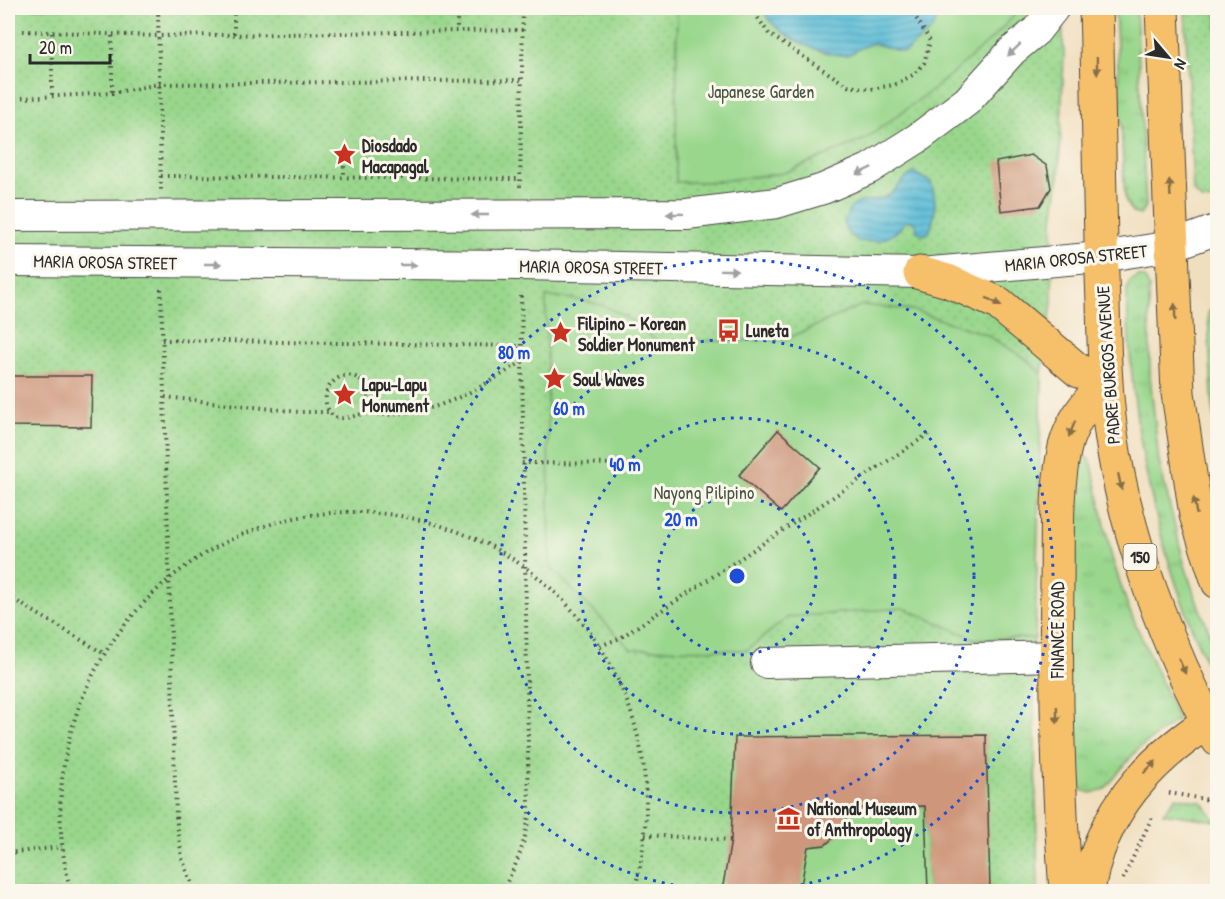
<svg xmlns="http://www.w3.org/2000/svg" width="1225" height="899" font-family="'Patrick Hand',sans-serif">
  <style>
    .grass { fill: url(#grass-tufts); stroke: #62815c; stroke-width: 1.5 }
    .park { fill: url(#park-dots); stroke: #62815c; stroke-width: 1.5 }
    .garden { fill: #99d78c; stroke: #62815c; stroke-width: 1.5 }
    .water { fill: url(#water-rules); stroke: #427481; stroke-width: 1.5 }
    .building { fill: #ce977c }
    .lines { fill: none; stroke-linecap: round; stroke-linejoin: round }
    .minor-casing { stroke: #494641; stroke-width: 32 }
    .major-casing { stroke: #494641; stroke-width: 35 }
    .path { stroke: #494641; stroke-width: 4; stroke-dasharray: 1.5 4.5; stroke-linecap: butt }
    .minor { stroke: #fff; stroke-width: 30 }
    .major { stroke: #f6c06b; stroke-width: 33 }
    .oneway { fill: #a0a0a0 }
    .oneway2 { fill: #866e48 }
    .ring { fill: none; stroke: #1d4ed8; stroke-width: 3; stroke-dasharray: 3 6 }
    .labels { text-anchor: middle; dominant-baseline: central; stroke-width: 6; stroke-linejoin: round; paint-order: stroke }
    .shield { fill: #fbf7ec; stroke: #696865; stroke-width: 1.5 }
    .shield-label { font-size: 16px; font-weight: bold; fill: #2b2b2b }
    .park-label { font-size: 18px; fill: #465643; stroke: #fbf7ec }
    .poi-label { font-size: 18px; font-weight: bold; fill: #2b2b2b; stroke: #fbf7ec; text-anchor: start }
    .street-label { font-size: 18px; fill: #2b2b2b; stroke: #fbf7ec }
    .centre { fill: #1d4ed8; stroke: #fbf7ec; stroke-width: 3 }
    .ring-label { font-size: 18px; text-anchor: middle; font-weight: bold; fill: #1d4ed8; stroke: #fbf7ec; stroke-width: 6; stroke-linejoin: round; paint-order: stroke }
  </style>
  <defs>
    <pattern id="grass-tufts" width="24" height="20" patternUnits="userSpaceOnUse" patternTransform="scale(1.5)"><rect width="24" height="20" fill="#99d78c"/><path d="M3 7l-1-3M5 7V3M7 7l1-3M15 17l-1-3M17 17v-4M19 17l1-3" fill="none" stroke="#84b979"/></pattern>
    <pattern id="park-dots" width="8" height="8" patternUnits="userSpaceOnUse" patternTransform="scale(1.5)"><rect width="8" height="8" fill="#99d78c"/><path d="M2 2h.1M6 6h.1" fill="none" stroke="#84b979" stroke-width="1.8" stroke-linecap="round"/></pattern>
    <pattern id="water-rules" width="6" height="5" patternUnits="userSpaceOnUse" patternTransform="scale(1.5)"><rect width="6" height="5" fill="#59bcd7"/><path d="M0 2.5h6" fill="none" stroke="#4a99af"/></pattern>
  </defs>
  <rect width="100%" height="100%" fill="#fbf7ec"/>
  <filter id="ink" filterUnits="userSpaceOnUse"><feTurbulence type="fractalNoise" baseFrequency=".0167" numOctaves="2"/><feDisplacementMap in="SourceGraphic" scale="12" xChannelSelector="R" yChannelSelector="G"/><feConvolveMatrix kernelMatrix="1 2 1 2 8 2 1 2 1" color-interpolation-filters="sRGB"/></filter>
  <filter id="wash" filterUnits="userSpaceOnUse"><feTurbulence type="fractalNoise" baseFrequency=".008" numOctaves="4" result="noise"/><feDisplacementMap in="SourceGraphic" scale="24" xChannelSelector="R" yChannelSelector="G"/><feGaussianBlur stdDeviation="1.35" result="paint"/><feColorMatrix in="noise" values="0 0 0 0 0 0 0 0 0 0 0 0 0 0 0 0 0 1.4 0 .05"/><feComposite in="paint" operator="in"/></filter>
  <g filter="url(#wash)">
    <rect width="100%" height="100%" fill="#f0dfbf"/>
    <path class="grass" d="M1115,8H1136L1146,206L1140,215L1133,213L1125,199Z
      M1139,276L1145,278L1149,288L1150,376L1159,462L1183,559L1194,594L1217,651V668L1213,672L1209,670C1154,541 1130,430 1127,289L1129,282Z
      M1211,309L1215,322L1217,438L1212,397L1208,314Z
      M1083,456L1089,459L1092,465L1112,558L1128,607L1178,719L1136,751L1105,789L1091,793L1076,789L1061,611L1078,459Z
      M1176,797L1202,802L1216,821L1163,813Z"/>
    <path class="park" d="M8,8H1061L1064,55L1059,175L1053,220L1052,303L1042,374L1033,658L1038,891H8Z
      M1185,8H1217L1218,201L1202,200L1193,191Z"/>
    <path class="garden" d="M677,8H1021L994,37L935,88L865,139L784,173L712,182H676Z
      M546,297C596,299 621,308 657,342L784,340L862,305L912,310L987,335L1025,358L1042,374L1035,638L975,639L904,608L788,617L747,650L631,649L550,567Z
      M925,806L928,891L800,892L806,847L825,845L846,827V809Z"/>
    <path class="water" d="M762,8H942L931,31L905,52C893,51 883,45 874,44C862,43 855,55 844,55C816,54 773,34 762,8Z
      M914,173L931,182C937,201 936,215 929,233L923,235L917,231L916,225L912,221H906C893,239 879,243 858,241L847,232L844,224C851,192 869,207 889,195C899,189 901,178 914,173Z"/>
    <g id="blocks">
      <path class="building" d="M1031,155L1047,166L1051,188L1040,206L1001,211L996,162Z
        M8,376H92L91,427L8,426Z
        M778,430L820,467L781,512L739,475Z
        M986,735L990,891H928L925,806L846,809V827L825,845L808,847L800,891H722L731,840L735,737Z"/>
    </g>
  </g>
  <g filter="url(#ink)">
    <use href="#blocks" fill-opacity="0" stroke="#494641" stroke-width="1.5"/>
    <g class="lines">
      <defs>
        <path id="minor" d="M8,216L687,214L777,203L823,189L869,169L918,138L967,101L1012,51L1036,31L1054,8
          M8,261L520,265L920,273L1101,257L1172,246L1218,229
          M766,663L1056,656"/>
        <path id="major" d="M1096,8C1099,106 1099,204 1103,302C1104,346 1105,390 1111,433C1125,535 1168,651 1218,740
          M1162,8L1178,393L1196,515L1218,582
          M920,273L948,281L998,303L1079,371L1106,383
          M1066,892C1058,789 1055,686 1057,583C1058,538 1055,490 1065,447C1072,420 1087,402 1106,383
          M1088,892C1099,812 1151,757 1218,716"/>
      </defs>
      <use href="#minor" class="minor-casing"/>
      <use href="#major" class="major-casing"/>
      <path class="path" d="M158,8L161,190
        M234,8V34
        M457,8V31
        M751,8L769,34L848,86L871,89L894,85L913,75L924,63L930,41L910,8
        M1216,8L1218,31
        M23,31L159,36L523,30
        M52,33V98
        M112,36V93
        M22,98L112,93L159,84L523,80
        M344,160V176
        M161,176L520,179
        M520,187L523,8
        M1213,201L1218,176
        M161,289L176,817L182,858L195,892
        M162,340L520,346
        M165,397L299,412H331
        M362,414C380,392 354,362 333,382C327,387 325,395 326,403C332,427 349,416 363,414C370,412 379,415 386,415C398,414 411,412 422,410C458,402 491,381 522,362
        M522,463L640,464
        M8,596L103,653
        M600,646L620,638L930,433
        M1169,793L1215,801
        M645,835L731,840
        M8,853L62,847
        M1123,879L1153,815
        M71,892C8,652 237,439 469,536C531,562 581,609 612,668C649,739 655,815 634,892
        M501,892C517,866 525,844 529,814L521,292"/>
      <use href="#minor" class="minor"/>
      <use href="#major" class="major"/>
    </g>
    <defs><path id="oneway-solid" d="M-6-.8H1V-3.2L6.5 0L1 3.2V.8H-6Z" transform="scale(1.5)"/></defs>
    <g class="oneway">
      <use href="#oneway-solid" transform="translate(1014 50) rotate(137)"/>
      <use href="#oneway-solid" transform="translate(864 171) rotate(155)"/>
      <use href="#oneway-solid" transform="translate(675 214) rotate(179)"/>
      <use href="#oneway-solid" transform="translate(480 215) rotate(-180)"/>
      <use href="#oneway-solid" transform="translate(213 264)"/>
      <use href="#oneway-solid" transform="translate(408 265)"/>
      <use href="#oneway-solid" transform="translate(729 270) rotate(1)"/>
    </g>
    <g class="oneway2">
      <use href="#oneway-solid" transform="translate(1097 66) rotate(89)"/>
      <use href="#oneway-solid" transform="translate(1170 188) rotate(-93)"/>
      <use href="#oneway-solid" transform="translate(994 302) rotate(30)"/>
      <use href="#oneway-solid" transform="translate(1175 312) rotate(-92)"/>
      <use href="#oneway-solid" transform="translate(1072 429) rotate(112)"/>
      <use href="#oneway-solid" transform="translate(1120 482) rotate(78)"/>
      <use href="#oneway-solid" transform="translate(1195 506) rotate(-100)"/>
      <use href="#oneway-solid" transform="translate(1182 666) rotate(66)"/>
      <use href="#oneway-solid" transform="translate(1057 715) rotate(89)"/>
      <use href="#oneway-solid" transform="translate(1150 767) rotate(-44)"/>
    </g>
  </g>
  <g class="ring">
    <circle cx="737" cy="576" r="79"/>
    <circle cx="737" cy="576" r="158"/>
    <circle cx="737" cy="576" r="237"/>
    <path d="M718 891A316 316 0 1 1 756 891"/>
  </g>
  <defs>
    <symbol id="sight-bare" viewBox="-9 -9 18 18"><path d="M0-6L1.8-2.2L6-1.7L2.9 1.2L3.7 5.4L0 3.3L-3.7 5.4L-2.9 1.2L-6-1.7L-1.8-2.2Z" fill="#c8321e" stroke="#fbf7ec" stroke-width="2.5" paint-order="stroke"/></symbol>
    <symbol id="bus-bare" viewBox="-9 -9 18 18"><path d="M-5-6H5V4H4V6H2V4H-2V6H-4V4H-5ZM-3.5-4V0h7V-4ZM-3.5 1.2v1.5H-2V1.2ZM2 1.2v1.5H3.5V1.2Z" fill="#c8321e" stroke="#fbf7ec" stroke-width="2.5" paint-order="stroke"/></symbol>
    <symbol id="museum-bare" viewBox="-9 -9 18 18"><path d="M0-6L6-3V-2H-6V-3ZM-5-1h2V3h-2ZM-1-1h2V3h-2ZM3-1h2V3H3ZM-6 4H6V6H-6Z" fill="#c8321e" stroke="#fbf7ec" stroke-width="2.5" paint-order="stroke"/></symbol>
  </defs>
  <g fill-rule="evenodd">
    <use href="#sight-bare" x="328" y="138" width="33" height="33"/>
    <use href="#bus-bare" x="712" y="314" width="33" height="33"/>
    <use href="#sight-bare" x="544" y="316" width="33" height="33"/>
    <use href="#sight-bare" x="538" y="362" width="33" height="33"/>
    <use href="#sight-bare" x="328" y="378" width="33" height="33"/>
    <use href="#museum-bare" x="772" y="802" width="33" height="33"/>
  </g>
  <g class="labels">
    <rect class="shield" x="1123.5" y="544" width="33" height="26" rx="4.5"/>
    <g class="shield-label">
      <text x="1140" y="557">150</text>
    </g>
    <g class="park-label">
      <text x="761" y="91">Japanese Garden</text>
      <text x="704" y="492">Nayong Pilipino</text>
    </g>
    <g class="poi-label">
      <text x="362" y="145">Diosdado<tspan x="362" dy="21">Macapagal</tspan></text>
      <text x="578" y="323">Filipino - Korean<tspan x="578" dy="21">Soldier Monument</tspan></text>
      <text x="746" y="330">Luneta</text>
      <text x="573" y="379">Soul Waves</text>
      <text x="362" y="384">Lapu-Lapu<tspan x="362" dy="21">Monument</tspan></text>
      <text x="807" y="808">National Museum<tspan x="807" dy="21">of Anthropology</tspan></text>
    </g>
    <g class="street-label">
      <text transform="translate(1076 258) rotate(-6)">MARIA OROSA STREET</text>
      <text transform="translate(105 262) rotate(1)">MARIA OROSA STREET</text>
      <text transform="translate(591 267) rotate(1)">MARIA OROSA STREET</text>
      <text transform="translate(1108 365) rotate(-94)">PADRE BURGOS AVENUE</text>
      <text transform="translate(1057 630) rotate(-90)">FINANCE ROAD</text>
    </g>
  </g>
  <circle cx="737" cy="576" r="9" class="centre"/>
  <g class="ring-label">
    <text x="514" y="359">80 m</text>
    <text x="569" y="415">60 m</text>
    <text x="625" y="471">40 m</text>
    <text x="681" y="526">20 m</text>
  </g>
  <rect width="1225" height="899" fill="none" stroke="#fbf7ec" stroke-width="30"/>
  <g transform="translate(1168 57) rotate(119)" stroke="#fbf7ec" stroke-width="4.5" paint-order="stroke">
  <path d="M0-4.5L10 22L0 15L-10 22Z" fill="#2b2b2b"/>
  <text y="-9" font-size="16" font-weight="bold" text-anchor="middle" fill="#2b2b2b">N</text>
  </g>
  <path d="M30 54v9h80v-9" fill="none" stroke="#2b2b2b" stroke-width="3"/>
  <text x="39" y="54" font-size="18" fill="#2b2b2b" stroke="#fbf7ec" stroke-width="4.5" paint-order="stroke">20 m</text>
</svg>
